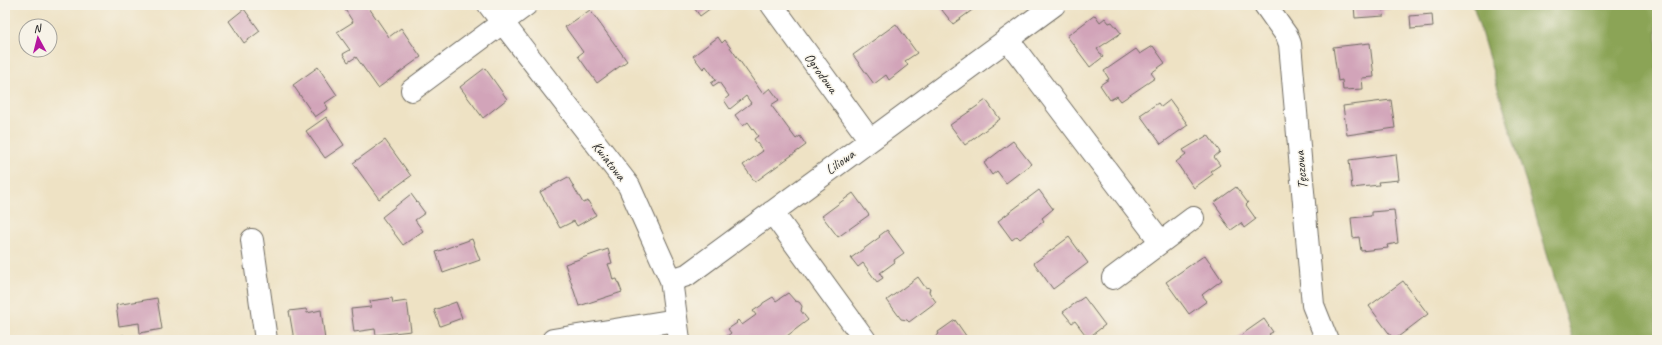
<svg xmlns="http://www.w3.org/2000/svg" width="1662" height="345" font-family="Caveat,sans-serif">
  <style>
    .forest { fill: #8ba456; stroke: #5b6840 }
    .building { fill: #d2a4b9 }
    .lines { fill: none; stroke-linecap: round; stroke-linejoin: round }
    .minor-casing { stroke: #6f6b61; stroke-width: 24 }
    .minor { stroke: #fff; stroke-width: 22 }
    .labels { text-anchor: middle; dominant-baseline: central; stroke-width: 3; stroke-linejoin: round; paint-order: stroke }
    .street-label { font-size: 14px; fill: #2b2b2b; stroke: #f7f3e8 }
  </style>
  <rect width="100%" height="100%" fill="#f7f3e8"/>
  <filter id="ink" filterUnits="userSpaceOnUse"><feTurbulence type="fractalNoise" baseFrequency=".025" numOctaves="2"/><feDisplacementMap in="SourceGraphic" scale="8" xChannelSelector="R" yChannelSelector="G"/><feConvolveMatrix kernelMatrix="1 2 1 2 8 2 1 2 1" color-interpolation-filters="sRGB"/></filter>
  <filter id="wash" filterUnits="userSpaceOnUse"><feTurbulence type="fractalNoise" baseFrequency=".012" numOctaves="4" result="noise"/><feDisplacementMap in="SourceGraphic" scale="16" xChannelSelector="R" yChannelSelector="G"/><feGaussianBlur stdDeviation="0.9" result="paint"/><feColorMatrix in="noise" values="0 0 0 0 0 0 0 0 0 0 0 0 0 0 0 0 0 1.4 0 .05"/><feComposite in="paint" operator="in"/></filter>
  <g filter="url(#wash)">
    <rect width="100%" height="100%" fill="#eee2c4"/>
    <path class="forest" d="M1473,5H1657V340H1573Z"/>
    <g id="blocks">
      <path class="building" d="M349,5H367L389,37L401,28L421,57L378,88L356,57L348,62L343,54L350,50L337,32L353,22L344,8Z
        M692,5H715L700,16Z
        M938,5H973L975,8L953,24Z
        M1354,5H1390V9L1383,10L1384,16L1355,18Z
        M244,9L260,31L244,43L229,21Z
        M590,10L627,61L597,83L578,56L583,52L565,27Z
        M1432,14L1433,27L1411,29L1410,16Z
        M1095,15L1100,22L1105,18L1109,23L1112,22L1121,33L1097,49L1103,57L1090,67L1067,36Z
        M896,24L917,53L905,61L908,65L889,80L886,75L874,84L853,55Z
        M718,37L722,43L725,40L763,94L770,88L779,100L771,105L796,139L800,136L806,145L755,182L743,165L763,151L754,139L758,136L748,122L743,126L735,115L751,103L746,96L730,109L724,100L729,96L719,82L713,86L711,83L716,80L706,66L703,69L693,56Z
        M1370,43L1374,77L1362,78L1363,89L1343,90L1342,80L1338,81L1333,47Z
        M1153,46L1165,63L1151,73L1155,78L1121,101L1117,96L1110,100L1100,85L1109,79L1104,71L1136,49L1140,54Z
        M318,67L337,95L325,103L328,108L315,117L293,85Z
        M485,68L507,99L483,118L460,87Z
        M986,100L1000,119L965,145L950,125Z
        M1170,100L1188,125L1161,144L1140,115L1158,103L1161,107Z
        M1391,100L1395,128L1347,135L1343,106Z
        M326,117L344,145L325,158L306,131Z
        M1208,135L1220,152L1214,157L1220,165L1211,171L1213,174L1194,188L1176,162L1186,154L1183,150Z
        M385,140L411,176L379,199L353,163Z
        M1013,141L1031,164L1006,183L997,171L992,175L984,163Z
        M1396,154L1399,180L1378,182L1379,185L1352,188L1349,160Z
        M568,177L583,203L588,201L596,215L577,226L574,221L560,228L540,192Z
        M1236,187L1248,203L1246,205L1256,219L1244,228L1241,223L1231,230L1220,215L1222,214L1214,203Z
        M1039,190L1053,209L1042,218L1044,221L1020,239L1017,236L1012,240L998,221Z
        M853,193L869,215L838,237L822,216Z
        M411,194L425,213L415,220L423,231L403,245L382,217Z
        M1394,210L1398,243L1387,245L1388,248L1361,251L1359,237L1353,238L1351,218L1371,216V212Z
        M887,230L904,253L894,260L895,262L880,273L883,278L877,282L863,263L858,267L851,258L880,237L879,236Z
        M1069,237L1088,263L1053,289L1034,263Z
        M472,239L480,260L443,273L436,252Z
        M608,249L612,263L608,264L611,272L613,280L617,279L622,292L579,306L565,264Z
        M1205,255L1222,280L1203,294L1202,295L1207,301L1189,314L1166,282Z
        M918,277L925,287L930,288L929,292L936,302L909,322L907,320L901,319L887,300Z
        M1403,281L1428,314L1394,340L1369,306Z
        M788,293L795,301L799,302L802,306L801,311L808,320L787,336L781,340H722L731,333L728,329L737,323L736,322L738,320L742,325L756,315L753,311L762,305L763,303L773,297L776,301Z
        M1084,297L1105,325L1088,338L1075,321L1072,323L1063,312Z
        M157,298L162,329L140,333L139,323L119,326L116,305Z
        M392,298L393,303L407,301L411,331L376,335L375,329L354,332L351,309L371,307L370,301Z
        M456,302L462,318L440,326L434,310Z
        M306,309L307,313L321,310L325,340H294L289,311Z
        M1264,319L1273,332L1269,334L1274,340H1234Z
        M955,320L969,340H931L939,334L938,332Z
        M124,335L125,340H98V339Z"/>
    </g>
  </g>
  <g filter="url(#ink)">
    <use href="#blocks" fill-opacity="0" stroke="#6f6b61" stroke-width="1"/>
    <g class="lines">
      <defs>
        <path id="minor" d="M489,5L629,186L671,280L679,340
          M772,5L870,140
          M1265,5L1287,36L1290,44L1313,305L1327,340
          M1008,40L1161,242
          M412,90L526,5
          M772,212L865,340
          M252,240L266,340
          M1113,278L1193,218
          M671,280L687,275L1054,5
          M553,340L676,320"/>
      </defs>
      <use href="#minor" class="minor-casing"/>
      <use href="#minor" class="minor"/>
    </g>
  </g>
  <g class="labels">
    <g class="street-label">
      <text transform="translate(821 73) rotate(54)">Ogrodowa</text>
      <text transform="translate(609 161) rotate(52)">Kwiatowa</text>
      <text transform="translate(840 162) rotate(-36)">Liliowa</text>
      <text transform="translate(1301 170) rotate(-95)">Tęczowa</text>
    </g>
  </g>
  <rect width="1662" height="345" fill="none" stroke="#f7f3e8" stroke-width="20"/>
  <g transform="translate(38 38) rotate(353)"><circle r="19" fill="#f7f3e8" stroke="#a5a39c"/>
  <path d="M0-3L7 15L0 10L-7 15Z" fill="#b5179e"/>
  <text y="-6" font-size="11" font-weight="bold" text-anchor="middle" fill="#2b2b2b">N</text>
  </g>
</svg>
